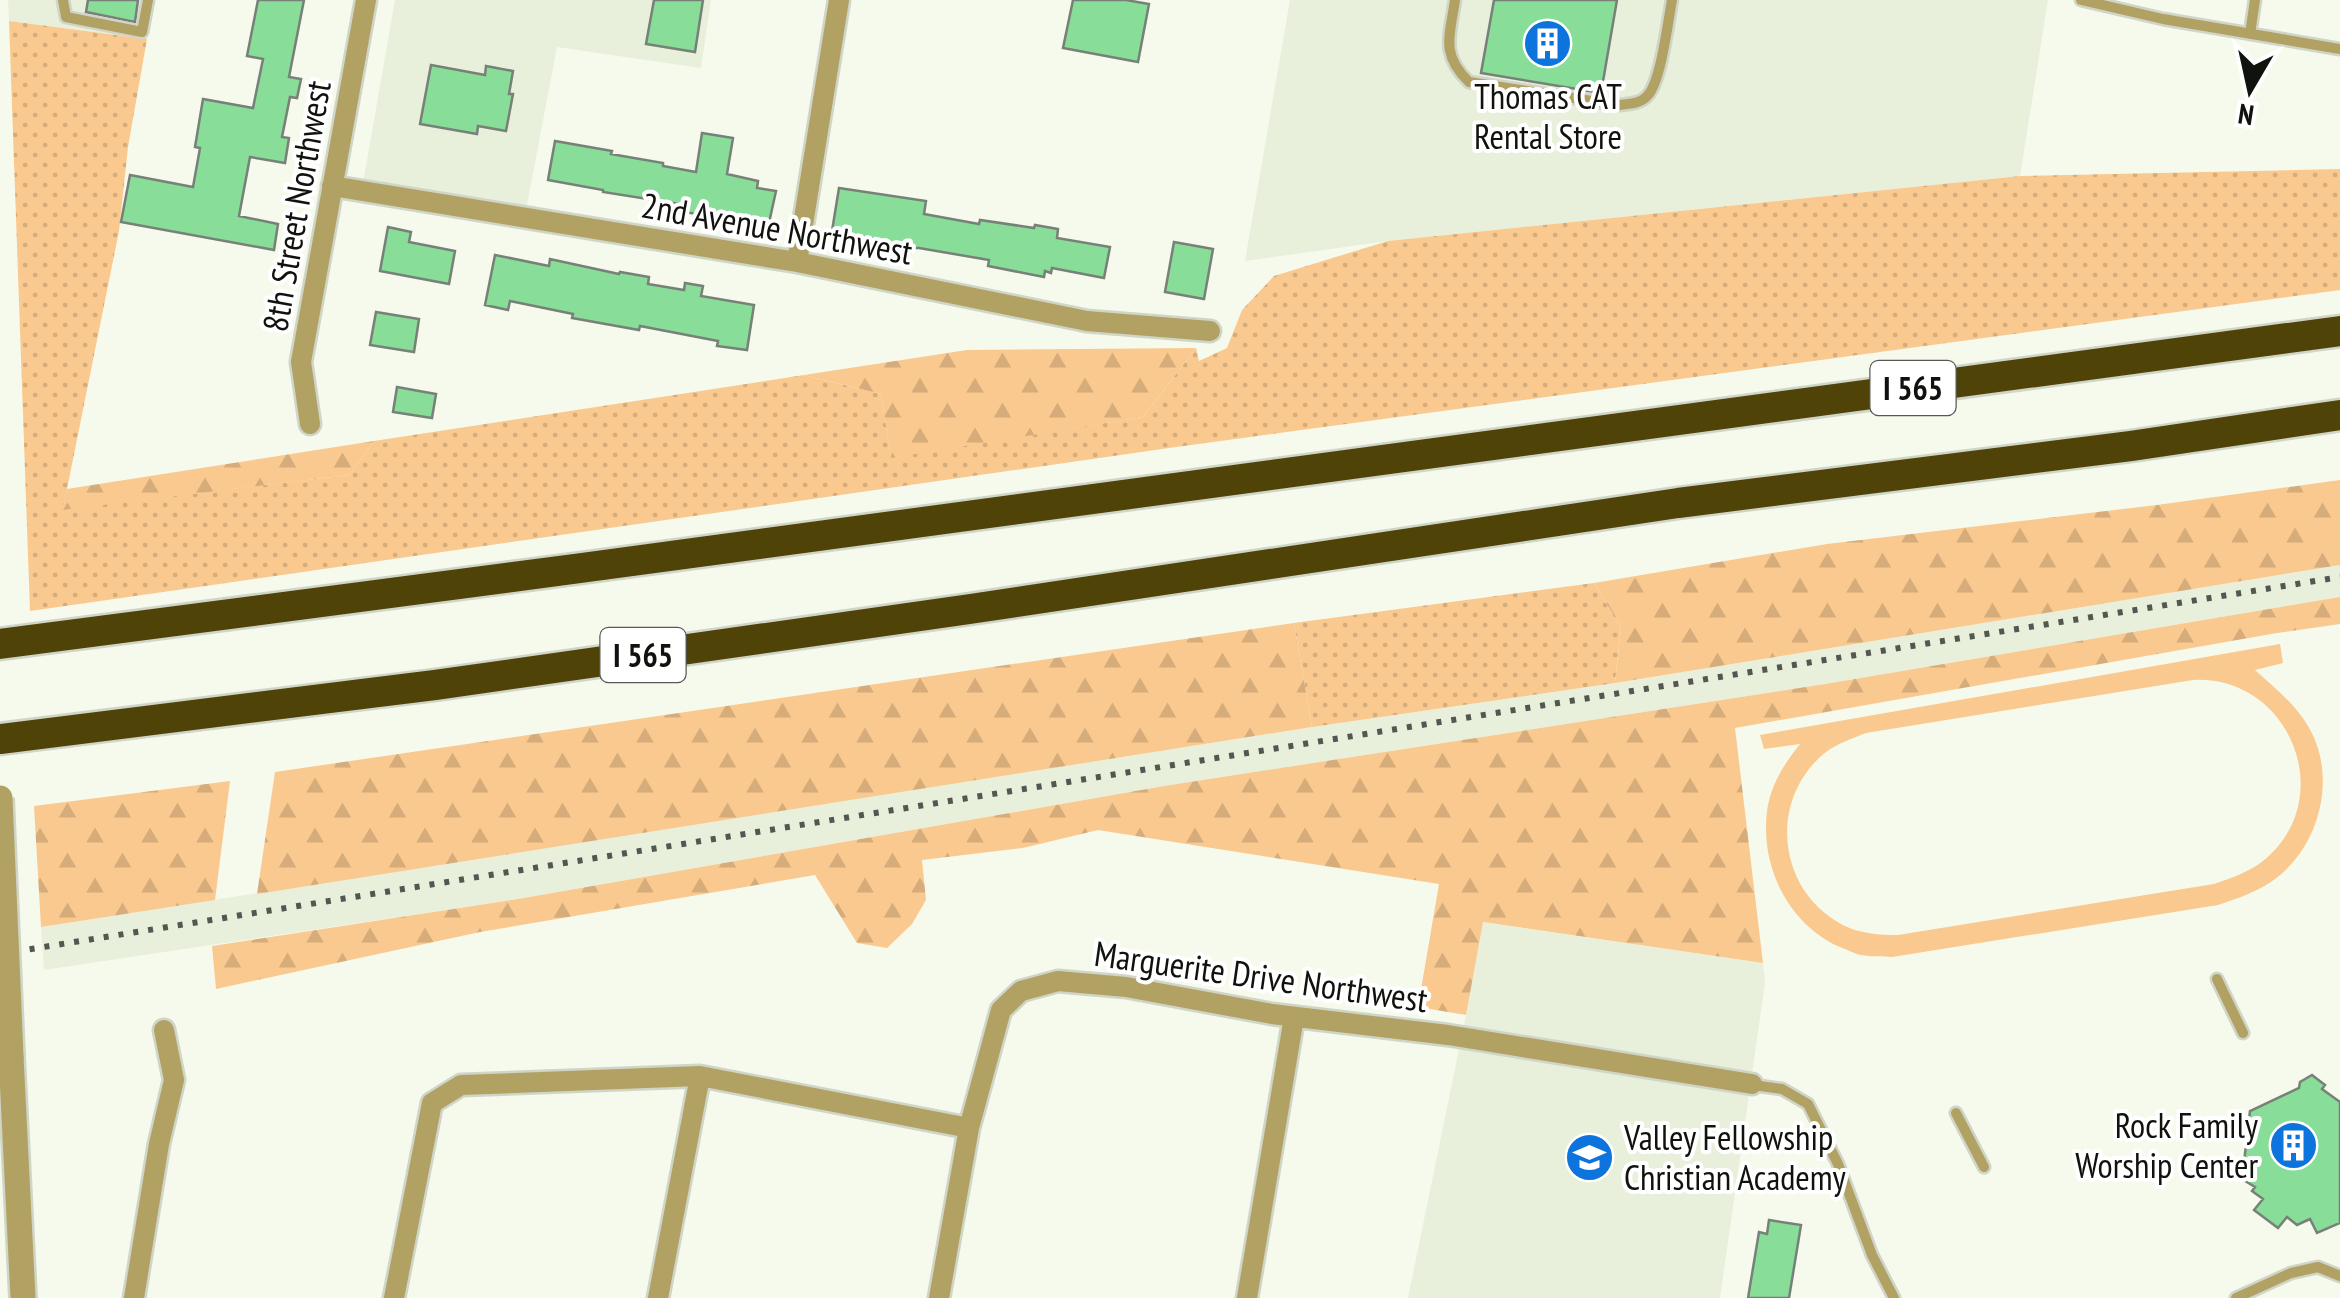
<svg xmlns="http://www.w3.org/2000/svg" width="2340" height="1298" font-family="'PT Sans Narrow',sans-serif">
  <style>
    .built { fill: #e8f0db }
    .grass { fill: url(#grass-dots) }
    .forest { fill: url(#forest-firs) }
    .pitch { fill: #fac98f; fill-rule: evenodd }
    .building { fill: #8d9; stroke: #778178; stroke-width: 2.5 }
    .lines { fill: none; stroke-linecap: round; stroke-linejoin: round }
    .service-casing { stroke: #d0d5c8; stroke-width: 15 }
    .minor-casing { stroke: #d0d5c8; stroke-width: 25 }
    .tertiary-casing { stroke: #d0d5c8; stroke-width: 30 }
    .motorway-casing { stroke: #d0d5c8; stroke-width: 35 }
    .service { stroke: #b1a264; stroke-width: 10 }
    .minor { stroke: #b1a264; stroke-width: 20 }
    .tertiary { stroke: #b1a264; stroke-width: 25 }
    .motorway { stroke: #4f4308; stroke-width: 30 }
    .rail { stroke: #545750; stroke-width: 6; stroke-dasharray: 5 10; stroke-linecap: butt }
    .tertiary-bridge-casing { stroke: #d0d5c8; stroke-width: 30; stroke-linecap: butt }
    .tertiary-bridge { stroke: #b1a264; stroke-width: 25 }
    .labels { text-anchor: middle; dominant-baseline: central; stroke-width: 8; stroke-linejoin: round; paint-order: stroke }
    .shield { fill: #fff; stroke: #585956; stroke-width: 2.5 }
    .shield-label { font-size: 32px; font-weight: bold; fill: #10120d }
    .poi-label { font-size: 35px; fill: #10120d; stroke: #fff }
    .street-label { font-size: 35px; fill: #10120d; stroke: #fff }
  </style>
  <defs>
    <pattern id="grass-dots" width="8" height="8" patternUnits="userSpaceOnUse" patternTransform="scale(2.5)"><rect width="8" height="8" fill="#fac98f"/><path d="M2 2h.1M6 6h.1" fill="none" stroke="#d5ac7a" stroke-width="1.8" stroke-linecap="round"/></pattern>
    <pattern id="forest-firs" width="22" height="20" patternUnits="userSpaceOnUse" patternTransform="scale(2.5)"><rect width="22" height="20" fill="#fac98f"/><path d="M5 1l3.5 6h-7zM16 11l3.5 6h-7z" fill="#d5ac7a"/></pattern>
  </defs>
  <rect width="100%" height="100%" fill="#f5faec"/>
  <path class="built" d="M8,0H155L147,39L9,21Z
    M395,0H711L701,68L557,47L526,210L363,183Z
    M1290,0H2048L2020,176L1388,241L1245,261Z
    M2340,565V597L1825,684L1164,786L518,899L44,970L41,927L1312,727L1615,683Z
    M1482,922L1763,963L1765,983L1720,1298H1408L1466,1015Z"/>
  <path class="grass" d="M9,21L147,39L128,147L119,231L63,509L349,475L374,441L804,375L881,394L891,457L1143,417L1196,348L1199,361L1227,348L1242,310L1274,276L1388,241L2020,176L2340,169V290L1169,448L30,611Z
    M1594,583L1621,627L1615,683L1312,727L1294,623Z"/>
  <path class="forest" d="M1196,348L1143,417L891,458L881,394L804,375L967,350Z
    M374,441L349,475L62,510L67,489Z
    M2340,480V565L1615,683L1621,627L1594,583L1827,544L2157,505Z
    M2340,597V624L2277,633L1735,728L1763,963L1483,922L1466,1015L1418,1007L1439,884L1098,830L1023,848L922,860L926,900L912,924L887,948L857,943L815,875L480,932L216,989L212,946L518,899L1164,786L1825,684Z
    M1294,623L1312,727L257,894L275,772Z
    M230,781L215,900L41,927L34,806Z"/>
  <path class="pitch" d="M2280,644L2283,663L2255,670C2275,688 2294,703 2308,726C2338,776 2320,846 2275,879C2258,892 2238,898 2218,905L1892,957C1882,956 1871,957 1861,955C1854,954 1847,949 1840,947C1786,923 1758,862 1768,805C1773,781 1785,763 1800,744L1764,749L1760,735ZM2193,680C2290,675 2340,799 2263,861C2249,872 2231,878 2214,884L1898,935C1882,935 1867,934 1852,929C1782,901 1765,810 1819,758C1832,745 1849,740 1866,733Z"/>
  <path class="building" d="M88,0H138L135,22L86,12Z
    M258,0H304L289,77L301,79L297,98L290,97L282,137L289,138L285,163L250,157L239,216L278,224L274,250L121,222L130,175L193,187L200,148L195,147L203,99L253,108L263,59L247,56Z
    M654,0H703L695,52L646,44Z
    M1073,0H1126L1149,4L1138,62L1063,48Z
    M1494,0H1617L1601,93L1481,73Z
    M431,65L485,75L486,66L513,71L509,94H513L506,131L478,126L477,134L420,124Z
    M702,133L733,138L727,174L758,181L757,188L776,191L769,223L756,220L755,224L738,221V216L703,210L702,215L685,212L686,205L603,192V190L548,180L555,141L612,151L611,154L663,163V166L696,172Z
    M839,188L926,201L924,214L979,224L980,220L1034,228L1035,225L1058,229L1057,238L1110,247L1104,278L1052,268L1051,273L1045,271L1044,277L988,266L989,260L919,248H910V253L876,247L877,239L832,231Z
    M388,227L411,232L409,242L455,251L449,284L380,271Z
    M1174,242L1213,249L1204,299L1165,292Z
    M495,255L549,266L550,259L619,274L620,272L649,277L648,284L684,290L685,283L703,286L701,296L754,305L747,350L717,346L718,341L640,326L639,330L572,318L573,314L510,301L508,310L485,305Z
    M376,312L419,319L414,352L370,345Z
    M397,387L436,394L432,418L393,412Z
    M2312,1075L2325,1085L2322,1089L2340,1102V1223L2317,1233L2310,1219L2297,1225L2287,1217L2278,1228L2254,1210L2263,1199L2252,1191L2255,1187L2242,1179L2250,1111L2299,1088L2300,1082Z
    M1769,1220L1801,1225L1789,1298H1748L1759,1232L1767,1234Z"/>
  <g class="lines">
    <defs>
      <path id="service" d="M63,0L66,17L142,32L148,0
        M1455,0C1450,36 1440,54 1469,82L1618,105C1628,104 1641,104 1648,95C1661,81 1668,21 1672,0
        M2081,0L2163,19L2340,49
        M2250,34L2255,0
        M2217,979L2243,1033
        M1753,1085L1782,1089L1808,1104L1838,1164L1872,1255L1894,1298
        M1956,1113L1984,1167
        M2236,1298L2291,1273L2318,1267L2340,1276"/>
      <path id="minor" d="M332,186L797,262L1087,321L1210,331
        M797,262L839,0
        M310,424L301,362L366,0
        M134,1298L159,1144L174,1080L164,1030
        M394,1298L432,1103L461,1085L700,1076L969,1128
        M658,1298L700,1076
        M939,1298L969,1128L1001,1010L1021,991L1058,981L1126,987L1272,1014L1448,1035L1752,1084
        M1247,1298L1294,1017"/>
      <path id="tertiary" d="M11,1056L23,1298"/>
      <path id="motorway" d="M0,644L581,568L2340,331
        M0,739L435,685L970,609L1678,503L2131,446L2340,415"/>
    </defs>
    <use href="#service" class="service-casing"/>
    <use href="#minor" class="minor-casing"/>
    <use href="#tertiary" class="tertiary-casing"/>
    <use href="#motorway" class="motorway-casing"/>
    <use href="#service" class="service"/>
    <use href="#minor" class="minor"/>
    <use href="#tertiary" class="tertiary"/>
    <use href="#motorway" class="motorway"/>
    <path class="rail" d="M0,954L2340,577"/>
    <defs>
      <path id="tertiary-bridge" d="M0,798L11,1056"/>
    </defs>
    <use href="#tertiary-bridge" class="tertiary-bridge-casing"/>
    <use href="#tertiary-bridge" class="tertiary-bridge"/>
  </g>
  <defs>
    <symbol id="building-disc" viewBox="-11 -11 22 22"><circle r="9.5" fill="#0c74dc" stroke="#fff"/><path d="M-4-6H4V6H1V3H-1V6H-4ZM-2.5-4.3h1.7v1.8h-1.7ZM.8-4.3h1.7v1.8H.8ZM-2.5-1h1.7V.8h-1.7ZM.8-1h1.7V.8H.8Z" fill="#fff"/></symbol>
    <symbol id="school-disc" viewBox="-11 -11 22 22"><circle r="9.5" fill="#0c74dc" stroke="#fff"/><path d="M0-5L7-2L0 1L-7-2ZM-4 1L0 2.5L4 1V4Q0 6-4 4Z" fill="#fff"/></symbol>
  </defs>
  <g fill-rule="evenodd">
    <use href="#building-disc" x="1520" y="16" width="55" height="55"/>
    <use href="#building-disc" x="2266" y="1118" width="55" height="55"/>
    <use href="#school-disc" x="1562" y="1130" width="55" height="55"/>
  </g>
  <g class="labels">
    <g class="shield">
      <rect x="1870.5" y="361" width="85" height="54" rx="8"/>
      <rect x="600.5" y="628" width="85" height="54" rx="8"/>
    </g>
    <g class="shield-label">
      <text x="1913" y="388">I 565</text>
      <text x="643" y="655">I 565</text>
    </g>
    <g class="poi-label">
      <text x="1548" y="96">Thomas CAT<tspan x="1548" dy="40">Rental Store</tspan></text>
      <text x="2258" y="1125" text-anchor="end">Rock Family<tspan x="2258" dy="40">Worship Center</tspan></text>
      <text x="1624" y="1137" text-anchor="start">Valley Fellowship<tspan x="1624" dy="40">Christian Academy</tspan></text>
    </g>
    <g class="street-label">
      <text transform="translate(296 206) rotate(-80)">8th Street Northwest</text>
      <text transform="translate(777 228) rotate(10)">2nd Avenue Northwest</text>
      <text transform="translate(1261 976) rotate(8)">Marguerite Drive Northwest</text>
    </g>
  </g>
  <g transform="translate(2250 90) rotate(189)" stroke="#ffffff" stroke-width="8" paint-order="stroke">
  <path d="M0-8L18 38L0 25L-18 38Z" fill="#10120d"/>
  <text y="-15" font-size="28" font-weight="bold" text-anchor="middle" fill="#10120d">N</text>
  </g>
</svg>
